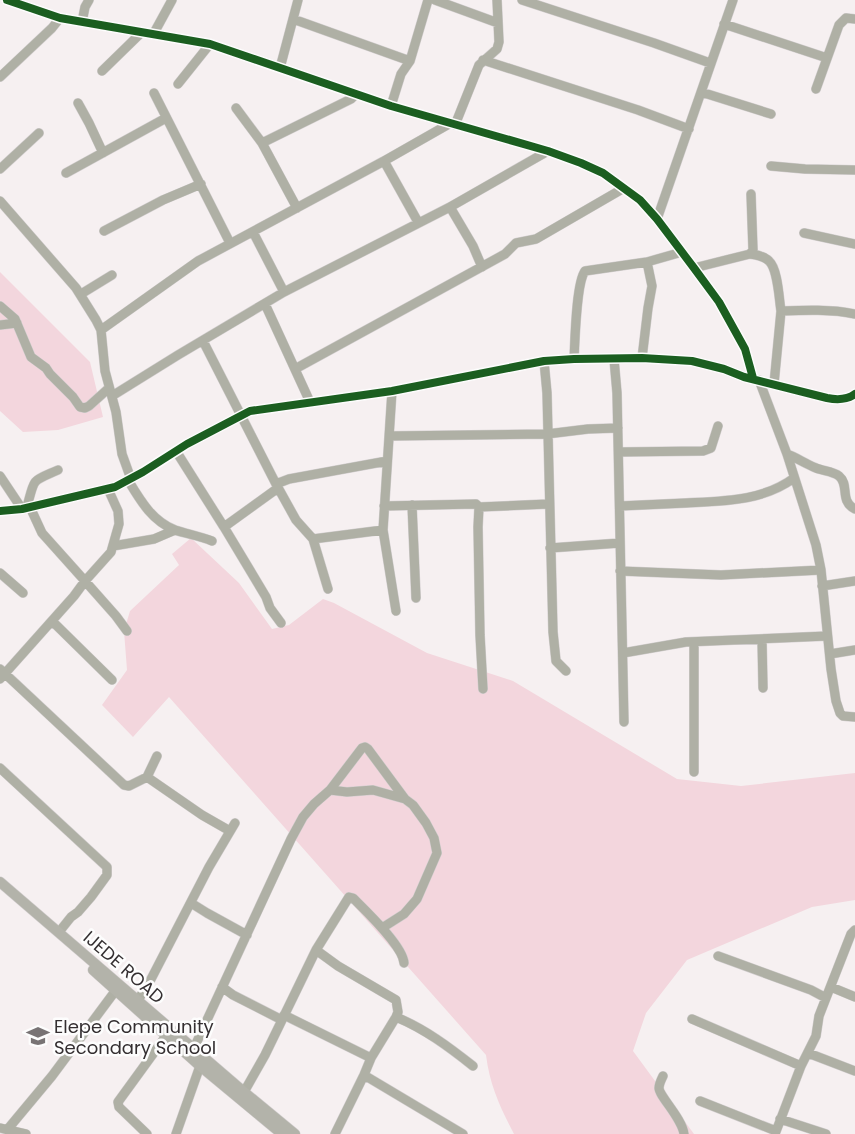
<svg xmlns="http://www.w3.org/2000/svg" width="855" height="1134" font-family="Poppins,sans-serif">
  <style>
    .green { fill: #f3d6dd }
    .lines { fill: none; stroke-linecap: round; stroke-linejoin: round }
    .minor-casing { stroke: #d2cecf; stroke-width: 10 }
    .major-casing { stroke: #d2cecf; stroke-width: 11 }
    .minor { stroke: #afb0a5; stroke-width: 9 }
    .major { stroke: #b3b3aa; stroke-width: 10 }
    .cycleway-casing { stroke: #fdfdfd; stroke-width: 11 }
    .cycleway { stroke: #1b5e20; stroke-width: 8 }
    .labels { text-anchor: middle; dominant-baseline: central; stroke-width: 5; stroke-linejoin: round; paint-order: stroke }
    .street-label { font-size: 18px; fill: #342f31; stroke: #fdfdfd }
    .poi-label { font-size: 18px; fill: #342f31; stroke: #fdfdfd; text-anchor: start }
  </style>
  <rect width="100%" height="100%" fill="#f6f0f1"/>
  <path class="green" d="M0,272L90,362L103,417L58,430L23,432L0,411Z
    M191,538L239,583L272,629L289,625L323,599L334,603L427,653L513,681L677,779L741,786L855,773V900L812,907L687,960L646,1013L633,1051L694,1134H514C500,1107 490,1086 486,1055L169,697L133,737L102,705L127,670L124,631L130,611L179,565L172,554Z"/>
  <g class="lines">
    <defs>
      <path id="minor" d="M7,0L60,18L210,44L391,106L548,151L581,163L603,173L640,200L657,219L694,268L719,302L745,349L753,378
        M435,0L498,23
        M522,0L654,43L710,63
        M293,19L410,61
        M82,22L85,7L89,0
        M724,24L827,58
        M154,33L172,0
        M483,60L638,110L689,129
        M280,68L298,0
        M102,71L142,32
        M0,77L52,28L60,18
        M178,84L210,44
        M816,89L839,25L846,18L855,19
        M701,92L771,114
        M154,93L230,243
        M78,103L89,123L103,153
        M391,106L401,74L410,61L428,0
        M236,108L262,143L297,208
        M455,125L479,65L497,49L499,42L497,0
        M262,143L351,99L356,94
        M384,161L418,222
        M771,166L805,169L855,170
        M0,169L39,133
        M66,173L166,118
        M0,201L76,288L96,320L101,330L105,371L116,412L122,454L131,479
        M450,207L473,246L482,267
        M657,219L733,0
        M104,231L163,200L201,184
        M253,232L284,292
        M804,233L855,244
        M750,254C757,255 764,256 769,261C778,269 779,299 781,311
        M694,268L750,254L753,250L751,194
        M81,294L112,275
        M265,304L310,402
        M0,306L15,319L31,357L46,368L50,374L73,397L80,407L85,408L89,406L109,388
        M0,325L17,323
        M101,330L198,261L384,161L449,124
        M203,341L276,484L296,520L313,539L328,589
        M642,358L648,308L652,286L647,262
        M574,359C575,342 576,283 585,271L647,262L682,252
        M614,359L617,393L624,722
        M544,361L547,393L553,632L556,661L566,671
        M295,369L505,254L516,243L536,239L624,188
        M759,380L787,454L816,545L821,570L831,669L836,701L840,713L843,716L855,717
        M774,384L781,311C805,310 831,309 855,314
        M392,391L383,530L396,611
        M112,396L178,355L284,292L450,207L548,151
        M389,436L547,434L588,429L618,428
        M176,451L224,527L266,597L270,608L281,623
        M619,452L703,451L711,448L718,426
        M787,454C797,458 806,464 816,468C823,471 833,471 839,476C850,485 839,501 855,509
        M0,476L22,509
        M128,480C140,500 152,521 175,530C187,534 200,536 212,541
        M276,484L289,479L387,461
        M108,489L118,511L119,524L111,552L85,581L116,616L127,631
        M412,505L416,598
        M384,506L476,504L479,507L478,527L480,635L483,689
        M620,506C642,505 664,504 686,503C724,501 763,501 794,478
        M27,507C35,477 31,482 58,470
        M479,507L548,504
        M0,511L22,509L115,487L143,472L187,444L250,411L392,391L544,361L574,359L642,358L692,361L724,369L744,377L827,398C837,400 847,400 855,394
        M224,527L278,488
        M313,539L383,530
        M113,546L154,539L175,530
        M550,548L620,543
        M620,571L721,575L821,570
        M0,573L23,593
        M822,586L855,581
        M52,621L112,680
        M762,640L763,688
        M694,642V772
        M623,653L686,642L827,636
        M830,654L855,650
        M0,669L124,785L129,786L147,777L157,756
        M0,679L74,596L85,581L42,533L30,507
        M0,768L107,867V875L91,897L78,912L71,917L59,932
        M147,777L202,815L230,831
        M330,790L347,792L373,790L405,799
        M191,903L207,913L247,935
        M316,950L338,966L396,1000L398,1012L396,1017L371,1058L364,1075L335,1134
        M718,956L811,990L826,998L819,1016L816,1036L801,1066L775,1134
        M222,987L233,995L282,1020
        M831,987L855,997
        M826,998L851,934L855,930
        M138,1000L149,983L209,867L235,823
        M284,1015L371,1058
        M396,1017C425,1029 449,1047 473,1066
        M692,1019L801,1066
        M194,1048L291,839L303,817L314,804L330,790L362,748L365,747L368,749L405,799L413,805L426,823L434,838L437,853L417,899L404,914L382,928
        M808,1053L855,1071
        M364,1075L463,1134
        M663,1076C661,1080 659,1084 659,1088C659,1096 682,1118 684,1134
        M244,1092L265,1055L316,950L349,897L353,898C366,911 403,946 404,963
        M700,1101L776,1131
        M780,1119L826,1134
        M0,1128L26,1134
        M7,1130L52,1076L116,990
        M147,1134L119,1107L118,1102L166,1036
        M176,1134L200,1066"/>
      <path id="major" d="M0,882L244,1092L295,1134
        M93,970L200,1066L282,1134"/>
    </defs>
    <use href="#minor" class="minor-casing"/>
    <use href="#major" class="major-casing"/>
    <use href="#minor" class="minor"/>
    <use href="#major" class="major"/>
    <defs>
      <path id="cycleway" d="M7,0L60,18L210,44L391,106L548,151L581,163L603,173L640,200L657,219L694,268L719,302L745,349L753,378
        M0,511L22,509L115,487L143,472L187,444L250,411L392,391L544,361L574,359L642,358L692,361L724,369L744,377L827,398C837,400 847,400 855,394"/>
    </defs>
    <use href="#cycleway" class="cycleway-casing"/>
    <use href="#cycleway" class="cycleway"/>
  </g>
  <defs>
    <symbol id="school-bare" viewBox="-9 -9 18 18"><path d="M0-5L7-2L0 1L-7-2ZM-4 1L0 2.5L4 1V4Q0 6-4 4Z" fill="#787374" stroke="#fdfdfd" stroke-width="2.5" paint-order="stroke"/></symbol>
  </defs>
  <g fill-rule="evenodd">
    <use href="#school-bare" x="22" y="1020" width="32" height="32"/>
  </g>
  <g class="labels">
    <g class="street-label">
      <text transform="translate(124 967) rotate(41)">IJEDE ROAD</text>
    </g>
    <g class="poi-label">
      <text x="54" y="1026">Elepe Community<tspan x="54" dy="21">Secondary School</tspan></text>
    </g>
  </g>
</svg>
